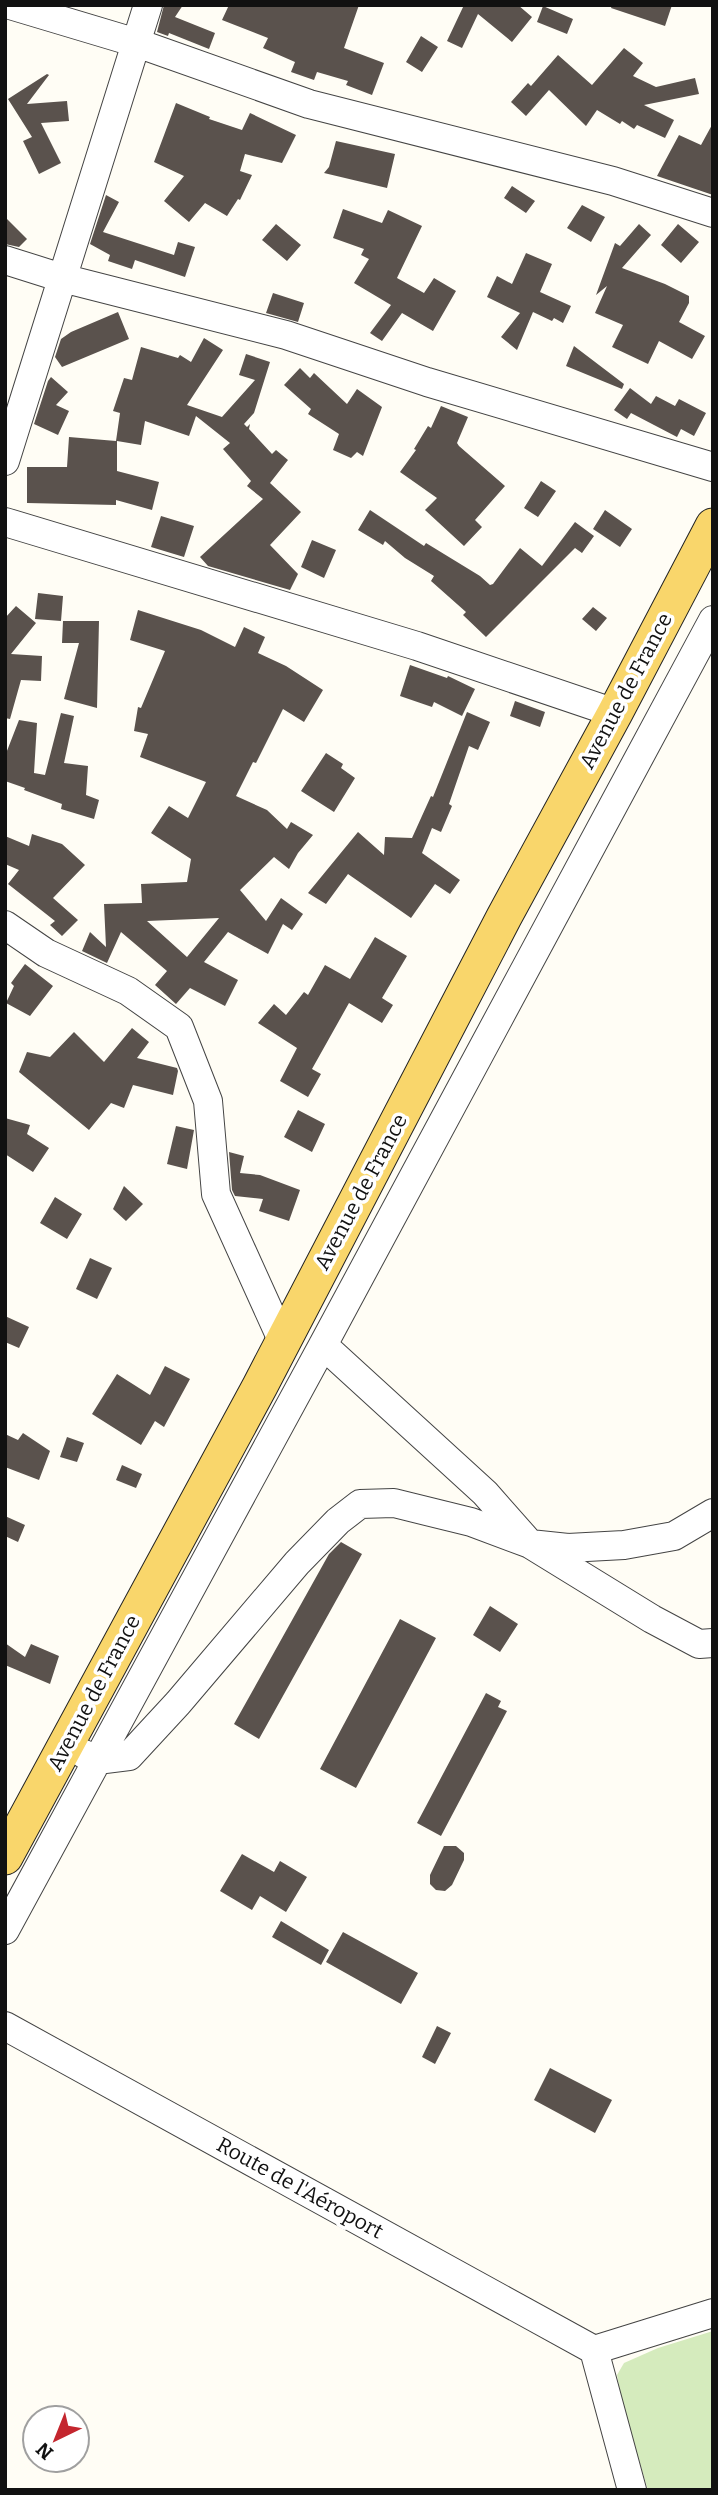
<svg xmlns="http://www.w3.org/2000/svg" width="718" height="2495" font-family="Bitter,serif">
  <style>
    .green { fill: #d5ebbd }
    .building { fill: #5a524d; fill-rule: evenodd }
    .lines { fill: none; stroke-linecap: round; stroke-linejoin: round }
    .minor-casing { stroke: #444; stroke-width: 30 }
    .major-casing { stroke: #222; stroke-width: 37 }
    .minor { stroke: #fff; stroke-width: 28 }
    .major { stroke: #f9d66b; stroke-width: 35 }
    .labels { text-anchor: middle; dominant-baseline: central; stroke-width: 7; stroke-linejoin: round; paint-order: stroke }
    .street-label { font-size: 21px; fill: #111; stroke: #fff }
  </style>
  <rect width="100%" height="100%" fill="#fffdf5"/>
  <path class="green" d="M713,2331V2490H648L623,2408L617,2375L624,2363L658,2348Z"/>
  <path class="building" d="M164,5H183L175,17L215,33L209,49L169,33L168,36L157,32Z
    M229,5H359L344,48L384,63L372,95L346,85L348,81L317,72L314,80L291,72L295,62L263,48L268,38L222,20Z
    M464,5H518L532,17L512,42L478,14L462,48L447,41Z
    M612,5H672L665,26L611,8Z
    M543,6L573,19L567,34L537,22Z
    M421,36L438,47L422,72L406,62Z
    M624,48L643,63L633,76L656,87L695,78L699,94L644,105L674,120L665,138L637,125L634,129L622,121L620,124L597,110L586,126L549,90L526,116L511,102L528,83L531,86L558,55L592,85Z
    M47,74L49,75L27,104L67,101L69,121L41,123L61,163L39,174L23,141L32,137L8,99Z
    M176,103L210,117L209,119L242,130L250,113L296,135L282,163L245,154L240,171L252,175L240,200L238,199L227,216L205,203L189,222L164,201L184,176L154,162Z
    M713,123V195L657,176L679,135L701,145Z
    M336,141L395,154L387,188L324,173L329,167Z
    M512,186L535,201L526,213L504,198Z
    M106,195L119,202L103,232L174,255L178,242L195,247L185,277L135,260L132,269L108,261L110,255L90,244Z
    M582,205L605,217L591,242L567,228Z
    M343,209L382,223L388,210L422,226L397,278L424,293L434,278L456,291L433,331L402,313L382,341L370,333L391,305L354,283L369,259L361,255L364,249L333,238Z
    M5,217L27,239L19,247L5,244Z
    M276,224L301,245L287,261L262,240Z
    M639,224L651,235L622,268L665,284L689,296V303L679,322L705,336L692,359L659,341L648,364L612,347L623,325L595,313L607,286L596,295L615,243L620,246Z
    M678,224L699,242L681,263L661,245Z
    M526,253L552,264L540,292L571,306L563,323L554,318L552,321L533,312L517,350L501,337L520,313L487,297L497,276L512,284Z
    M273,293L304,303L298,322L266,313Z
    M118,312L129,339L62,367L55,357L61,339L71,332Z
    M204,338L223,350L187,405L222,417L255,380L239,375L246,354L270,362L254,413L244,424L247,427L250,424L249,429L272,454L276,450L288,460L270,483L301,512L270,545L298,574L290,590L208,566L200,557L263,499L247,486L251,481L223,449L230,443L196,416L189,436L145,421L141,445L117,441V471L159,482L152,510L116,500V505L27,503V467H67L69,437L116,441L120,413L113,411L124,378L132,380L141,347L178,358L180,355L191,362Z
    M574,346L624,384L622,389L566,366Z
    M300,368L310,378L314,373L347,404L357,389L382,407L363,456L357,452L351,458L333,450L339,434L308,414L311,409L284,385Z
    M51,377L68,392L56,405L69,411L58,435L34,424L48,381Z
    M630,388L651,404L656,396L675,406L679,399L706,413L694,436L681,429L677,437L631,413L627,419L614,410Z
    M441,406L468,417L457,443L459,446L505,486L475,520L482,527L464,546L425,510L437,498L400,472L416,450L414,449L428,426L431,428Z
    M541,481L556,491L538,517L524,508Z
    M370,510L424,546L426,543L480,576L490,585L493,584L520,548L542,566L575,522L594,536L582,553L575,548L486,637L463,615L466,612L431,581L434,576L405,558L385,541L383,545L358,530Z
    M605,510L632,529L620,547L593,529Z
    M161,516L194,526L184,557L151,547Z
    M312,540L336,550L324,578L301,567Z
    M38,593L63,596L61,621L35,619Z
    M16,606L36,623L11,654L42,656L41,681L21,680L10,719L5,718V618Z
    M593,607L607,618L596,631L582,619Z
    M138,610L201,630L235,647L244,627L265,637L258,653L286,666L323,690L304,722L283,709L256,763L253,762L236,796L267,810L287,829L291,822L313,835L298,853L289,869L274,857L240,890L266,921L281,898L303,914L292,930L283,924L268,954L228,932L204,962L238,980L225,1006L190,988L176,1004L155,985L167,971L121,932L107,963L82,951L90,932L106,947L104,904L142,903L141,884L187,882L191,859L151,833L169,806L188,818L206,782L140,757L148,734L134,731L138,707L141,708L165,651L130,640ZM219,918L187,957L147,921Z
    M63,621H99L97,708L64,699L79,643H62Z
    M410,665L447,678L448,676L475,689L462,716L434,702L432,707L400,696Z
    M515,701L545,712L540,727L510,716Z
    M467,712L490,722L478,750L469,746L449,804L452,806L441,832L432,828L422,853L460,880L450,894L435,884L411,918L348,874L326,904L308,893L358,832L384,855L385,837L412,838L431,796L433,797Z
    M61,713L74,716L64,763L88,766L86,795L99,800L94,819L61,809L62,804L24,790L25,788L5,781V756L19,720L37,723L34,773L45,775Z
    M326,753L343,764L341,768L355,778L334,812L301,791Z
    M32,834L62,844L85,865L53,898L78,920L62,936L50,925L55,921L8,884L19,870L5,864V836L29,846Z
    M375,937L407,956L382,998L393,1005L382,1023L349,1003L312,1069L321,1074L308,1097L280,1081L297,1048L258,1023L274,1004L286,1015L304,992L308,995L325,965L350,979Z
    M25,964L53,986L30,1016L6,1003L14,986L11,983Z
    M132,1028L149,1042L137,1058L177,1068L178,1071L173,1095L133,1085L124,1108L111,1103L89,1130L19,1072L27,1052L50,1057L74,1032L104,1062Z
    M298,1110L325,1124L312,1152L284,1137Z
    M5,1118L30,1125L27,1134L49,1148L33,1172L5,1154Z
    M176,1126L194,1130L187,1169L167,1164Z
    M229,1152L244,1156L240,1173L260,1175L300,1190L289,1221L259,1211L263,1199L235,1196L232,1190Z
    M124,1186L143,1204L126,1221L113,1209Z
    M55,1197L82,1214L67,1239L40,1223Z
    M90,1258L112,1268L97,1299L76,1289Z
    M5,1316L29,1327L19,1348L5,1342Z
    M165,1366L190,1379L164,1427L155,1421L141,1445L92,1414L117,1374L150,1395Z
    M23,1433L50,1451L39,1480L5,1467V1434L18,1440Z
    M67,1437L84,1443L77,1462L60,1457Z
    M122,1465L142,1474L136,1488L116,1480Z
    M5,1516L25,1525L18,1542L5,1536Z
    M341,1542L362,1554L259,1739L234,1724L329,1554Z
    M490,1606L518,1624L500,1652L473,1635Z
    M400,1619L436,1638L356,1788L320,1769Z
    M5,1643L25,1657L31,1644L59,1656L50,1684L5,1665Z
    M486,1693L501,1701L498,1707L507,1711L441,1836L417,1823Z
    M444,1846H456L464,1853V1860L452,1885L445,1891L436,1890L430,1884V1875Z
    M242,1854L274,1872L280,1861L307,1877L286,1912L260,1896L252,1910L220,1891Z
    M281,1921L329,1950L321,1965L272,1937Z
    M343,1932L418,1973L401,2004L326,1962Z
    M437,2026L451,2033L435,2064L422,2057Z
    M550,2068L612,2100L595,2133L534,2100Z"/>
  <g class="lines">
    <defs>
      <path id="minor" d="M10,5L137,43L309,104L613,181L713,213
        M5,260L62,278L286,335L427,382L713,467
        M5,461L148,5
        M5,522L417,646L615,713
        M5,925L46,953L128,991L179,1027L208,1101L216,1194L283,1342
        M323,1345L485,1493L530,1544L568,1548L624,1545L674,1536L713,1513
        M84,1754L97,1760L129,1756L178,1703L297,1563L338,1521L360,1504L394,1503L471,1522L530,1544L652,1619L699,1644L713,1643
        M5,1930L323,1345L713,620
        M5,2026L594,2350
        M594,2350L632,2490
        M594,2350L713,2313"/>
      <path id="major" d="M5,1857L260,1386L504,917L615,713L713,526"/>
    </defs>
    <use href="#minor" class="minor-casing"/>
    <use href="#major" class="major-casing"/>
    <use href="#minor" class="minor"/>
    <use href="#major" class="major"/>
  </g>
  <g class="labels">
    <g class="street-label">
      <text transform="translate(626 691) rotate(-62)">Avenue de France</text>
      <text transform="translate(361 1192) rotate(-62)">Avenue de France</text>
      <text transform="translate(94 1693) rotate(-62)">Avenue de France</text>
      <text transform="translate(300 2188) rotate(29)">Route de l'Aéroport</text>
    </g>
  </g>
  <rect width="718" height="2495" fill="none" stroke="#111111" stroke-width="14"/>
  <g transform="translate(56 2439) rotate(223)"><circle r="33" fill="#ffffff" stroke="#a0a0a0" stroke-width="2"/>
  <path d="M0-5L12 26L0 18L-12 26Z" fill="#c4262e"/>
  <text y="-10" font-size="19" font-weight="bold" text-anchor="middle" fill="#111111">N</text>
  </g>
</svg>
